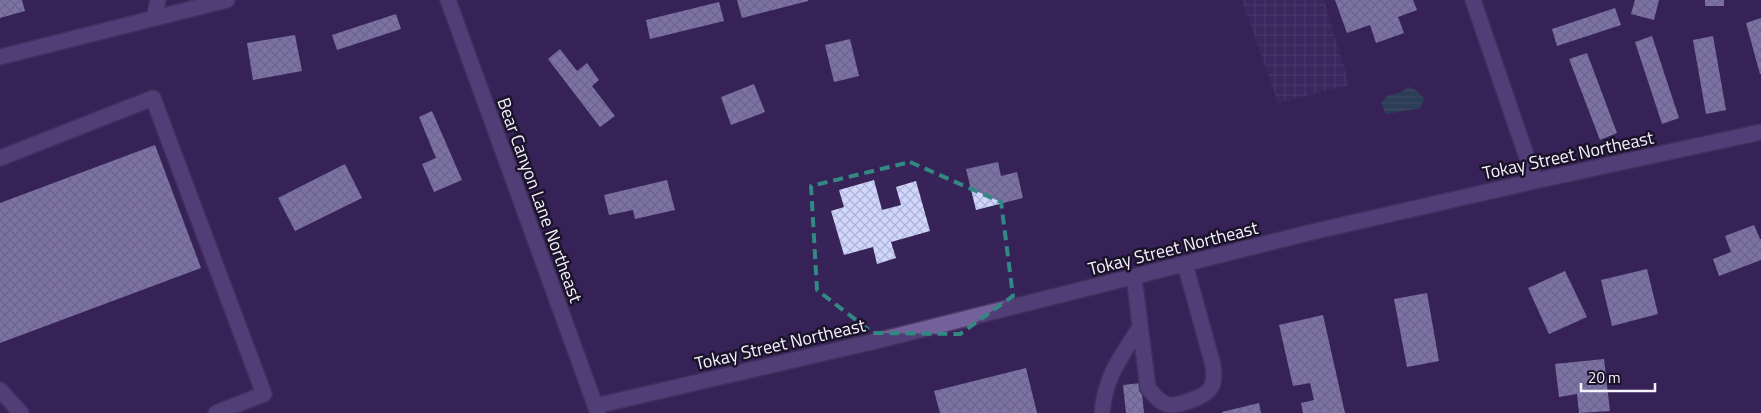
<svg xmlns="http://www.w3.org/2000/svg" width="1761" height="413" font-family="'Titillium Web',sans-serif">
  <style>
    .industrial { fill: url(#industrial-grid) }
    .water { fill: url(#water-rules) }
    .building { fill: url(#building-cross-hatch) }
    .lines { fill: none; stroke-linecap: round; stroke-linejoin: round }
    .minor-casing { stroke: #4e3c66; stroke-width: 18 }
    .minor { stroke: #74619b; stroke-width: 15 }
    .marked { fill: none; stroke: #328983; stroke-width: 4; stroke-dasharray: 10 6; stroke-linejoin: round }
    .labels { text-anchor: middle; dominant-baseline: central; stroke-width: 5; stroke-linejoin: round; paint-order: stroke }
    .street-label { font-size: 18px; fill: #f5f3fa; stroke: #1b132b }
  </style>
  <defs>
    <pattern id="industrial-grid" width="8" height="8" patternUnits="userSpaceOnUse" patternTransform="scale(1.25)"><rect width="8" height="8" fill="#422b66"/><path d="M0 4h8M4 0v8" fill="none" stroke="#5e4a7d"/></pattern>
    <pattern id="water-rules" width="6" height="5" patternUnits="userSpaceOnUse" patternTransform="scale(1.25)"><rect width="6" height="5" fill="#205f53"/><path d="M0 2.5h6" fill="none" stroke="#41766d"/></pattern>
    <pattern id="building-cross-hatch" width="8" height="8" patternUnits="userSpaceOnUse" patternTransform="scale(1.25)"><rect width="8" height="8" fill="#d0d6fe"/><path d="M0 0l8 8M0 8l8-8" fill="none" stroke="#aeb3d1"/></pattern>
  </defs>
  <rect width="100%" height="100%" fill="#372358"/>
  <path class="industrial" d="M1242,0H1324L1349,85L1278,103Z"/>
  <path class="water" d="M1409,87L1417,91L1424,98L1421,108L1386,114L1381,103L1387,96L1402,92L1406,88Z"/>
  <path class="building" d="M0,0H22L25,11L0,18Z
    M737,0H808V1L742,18Z
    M1335,0H1413L1417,10L1398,17L1404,33L1376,43L1370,25L1347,33Z
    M1635,0H1659L1654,20L1631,14Z
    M1705,0H1724V6H1705Z
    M719,2L724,21L650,39L646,20Z
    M1615,8L1621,25L1557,46L1552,29Z
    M396,14L401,29L337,50L332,35Z
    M1761,18V74H1760L1746,23Z
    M295,35L302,71L253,80L247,43Z
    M1652,36L1679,118L1662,124L1635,42Z
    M1713,36L1726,110L1706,114L1693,40Z
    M850,39L859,76L834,82L825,45Z
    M560,49L577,71L587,63L599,80L592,86L615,116L600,127L548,59Z
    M1587,53L1617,133L1600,140L1569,59Z
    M754,84L765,112L731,125L721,97Z
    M432,111L462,180L434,192L422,164L436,158L419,117Z
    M155,145L201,268L0,343V203Z
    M998,162L1001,176L1017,172L1023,198L976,210L966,169Z
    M345,164L362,198L295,231L278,198Z
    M667,180L675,210L635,219L633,210L609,215L604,195Z
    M874,180L882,210L901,205L896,187L916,181L930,231L891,242L896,258L877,264L873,247L844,255L831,211L844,207L839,190Z
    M1754,225L1760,239H1761V260L1719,276L1713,259L1731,252L1725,236Z
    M1647,269L1658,314L1612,326L1601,280Z
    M1565,271L1587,317L1549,334L1528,288Z
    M1427,293L1439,361L1407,367L1394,299Z
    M1323,315L1345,413H1303L1301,403L1314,400L1310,383L1293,386L1279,325Z
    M1604,359L1610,411L1579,413L1577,394L1559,397L1555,364Z
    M1026,368L1037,413H940L934,391Z
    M1141,383L1144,413H1126L1123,385Z
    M1259,403L1261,413H1222V412Z"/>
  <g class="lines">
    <defs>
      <path id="minor" d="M448,0L598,413
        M1473,0L1535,181
        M154,18L158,0
        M0,57L227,0
        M0,158L153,98L264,394L216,413
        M1134,277L1148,388C1153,394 1158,401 1166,404C1175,408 1204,397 1210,389C1215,382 1214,373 1213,365L1185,264
        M0,390L21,413
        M595,406L876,341L1312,232L1535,181L1761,132
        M1102,413C1105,376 1121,357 1140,327"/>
    </defs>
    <use href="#minor" class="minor-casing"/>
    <use href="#minor" class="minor"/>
  </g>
  <path d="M0 0H1761V413H0ZM910,162L1001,202L1013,296L960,334L873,333L817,290L811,186Z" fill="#372358" fill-opacity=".55" fill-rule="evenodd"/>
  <path class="marked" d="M910,162L1001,202L1013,296L960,334L873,333L817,290L811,186Z"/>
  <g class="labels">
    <g class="street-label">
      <text transform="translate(1568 155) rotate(-12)">Tokay Street Northeast</text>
      <text transform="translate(540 200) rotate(70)">Bear Canyon Lane Northeast</text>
      <text transform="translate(1173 248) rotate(-14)">Tokay Street Northeast</text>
      <text transform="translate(780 344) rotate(-13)">Tokay Street Northeast</text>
    </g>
  </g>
  <path d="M1581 383v8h74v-8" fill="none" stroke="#f5f3fa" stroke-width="2.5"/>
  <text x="1588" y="383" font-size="15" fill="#f5f3fa" stroke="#1b132b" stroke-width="4" paint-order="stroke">20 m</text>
</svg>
